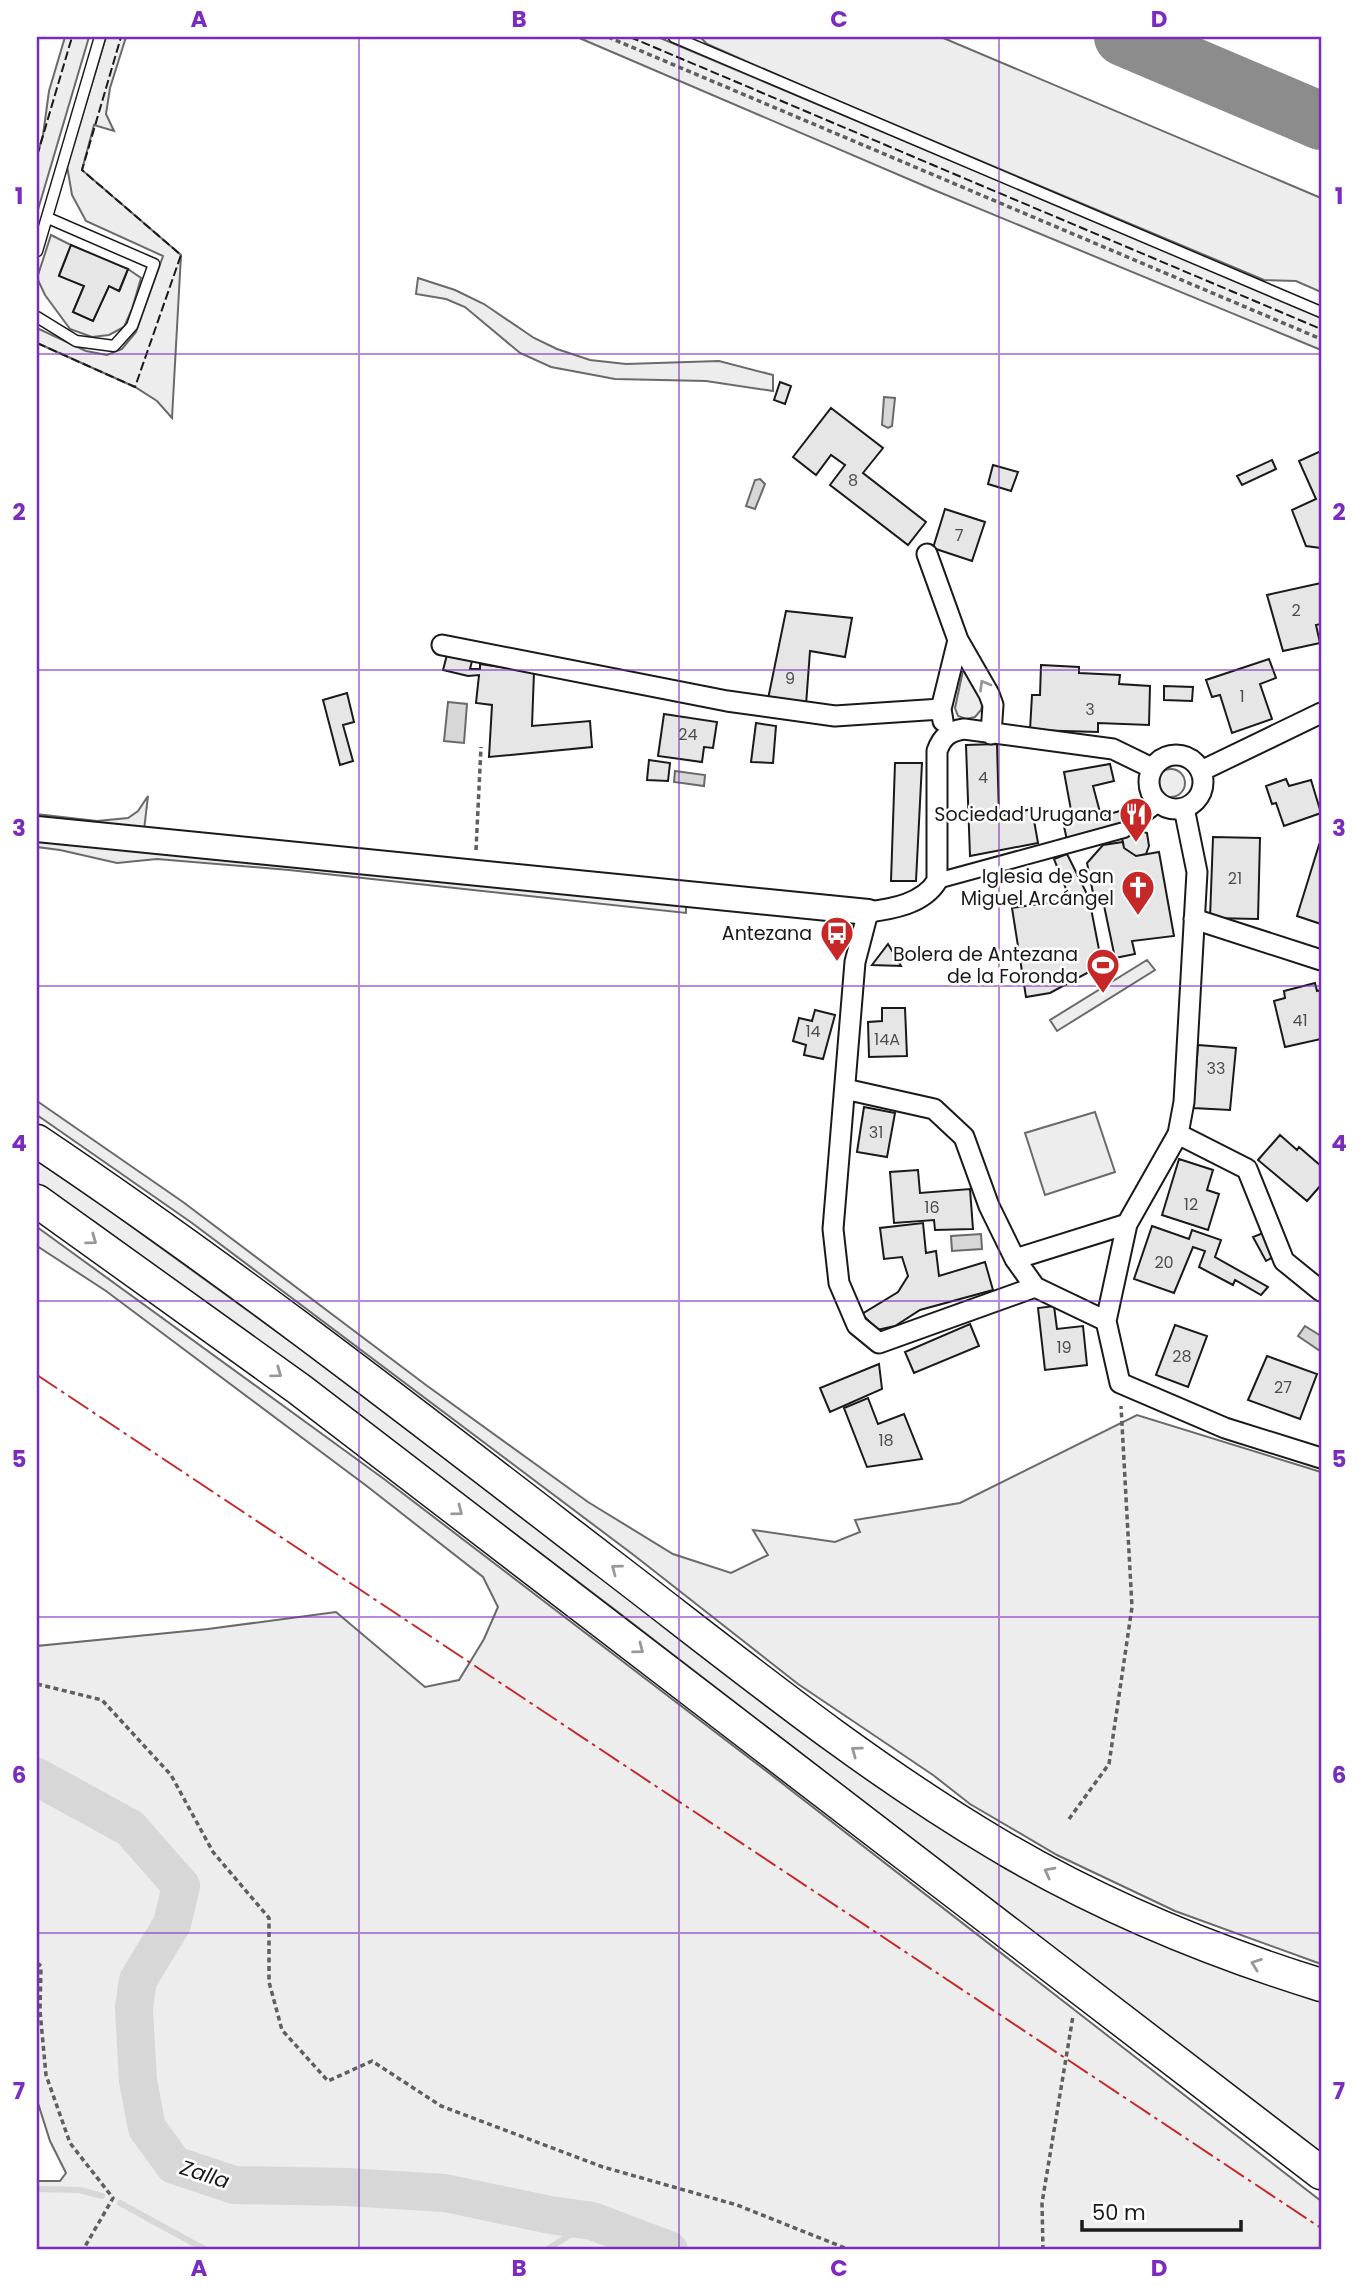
<svg xmlns="http://www.w3.org/2000/svg" width="1358" height="2287" font-family="Poppins,sans-serif">
  <style>
    .built { fill: #ededed; stroke: #6a6a6a; stroke-width: 2 }
    .water { fill: #d7d7d7; stroke: #6a6a6a; stroke-width: 2 }
    .lines { fill: none; stroke-linecap: round; stroke-linejoin: round }
    .stream { stroke: #d7d7d7; stroke-width: 6 }
    .river { stroke: #d7d7d7; stroke-width: 38 }
    .taxiway { stroke: #8c8c8c; stroke-width: 58 }
    .building { fill: #e6e6e6; stroke: #1a1a1a; stroke-width: 2 }
    .service-casing { stroke: #1a1a1a; stroke-width: 13 }
    .pedestrian-casing { stroke: #1a1a1a; stroke-width: 18 }
    .minor-casing { stroke: #1a1a1a; stroke-width: 23 }
    .tertiary-casing { stroke: #1a1a1a; stroke-width: 28 }
    .trunk-casing { stroke: #1a1a1a; stroke-width: 35 }
    .path { stroke: #5f5f5f; stroke-width: 3.5; stroke-dasharray: 5 3.5; stroke-linecap: butt }
    .service { stroke: #fff; stroke-width: 10 }
    .pedestrian { stroke: #fff; stroke-width: 14 }
    .minor { stroke: #fff; stroke-width: 19 }
    .tertiary { stroke: #fff; stroke-width: 24 }
    .trunk { stroke: #fff; stroke-width: 32 }
    .fence { stroke: #1a1a1a; stroke-width: 2; stroke-dasharray: 9 3.5; stroke-linecap: butt }
    .power { stroke: #c62828; stroke-width: 2; stroke-dasharray: 24 5 3.5 5; stroke-linecap: butt }
    .oneway { stroke: #989898 }
    .grid { fill: none; stroke: #7b2cbf; stroke-width: 2; stroke-opacity: 0.55 }
    .labels { text-anchor: middle; dominant-baseline: central; stroke-width: 5; stroke-linejoin: round; paint-order: stroke }
    .number-label { font-size: 16px; fill: #4d4d4d }
    .poi-label { font-size: 19px; fill: #1a1a1a; stroke: #fff; text-anchor: end }
    .water-label { font-size: 21px; font-style: italic; fill: #1a1a1a; stroke: #fff }
    .neatline { fill: none; stroke: #7b2cbf; stroke-width: 2.5 }
    .grid-label { font-size: 23px; text-anchor: middle; font-weight: bold; fill: #7b2cbf }
  </style>
  <rect width="100%" height="100%" fill="#fff"/>
  <path class="built" d="M65,37H89L37,213V156L43,135L49,91Z
    M106,37H126L110,88L106,114L114,131L94,125L82,170L181,255L172,418L157,401L135,387L37,343V328L86,351L107,355L122,349L136,332L163,256L86,221L72,195L67,166Z
    M577,37H658L1321,317V350L934,190Z
    M700,37H941L1321,198V292L1296,281L1264,280L807,88L707,44Z
    M51,235L71,245L59,275L84,286L73,312L93,321L109,286L120,290L128,269L141,278L132,309L124,327L109,335L92,337L70,329L45,295L37,278Z
    M418,278L455,290L484,304L534,338L557,349L590,360L626,364L719,361L773,375V391L706,381L615,379L551,367L520,353L465,307L446,299L416,294Z
    M964,666L984,698L981,710L975,717L966,719L958,716L955,708Z
    M1157 783a14 14 0 1 1 28 0a14 14 0 1 1-28 0Z
    M148,796L144,830L37,821V814L97,821L128,818L138,811Z
    M37,836L686,904V913L289,870L157,859L117,863L60,850L37,847Z
    M1147,960L1155,970L1057,1031L1050,1020Z
    M37,1101L183,1202L426,1385L588,1502L673,1554L731,1573L768,1555L753,1530L835,1542L860,1532L855,1520L960,1503L1137,1415L1321,1472V1964L1175,1911L1057,1855L970,1804L933,1775L798,1684L635,1556L192,1223L37,1115Z
    M1095,1112L1115,1172L1045,1195L1025,1133Z
    M37,1161L106,1208L301,1349L875,1785L1006,1869L1092,1913L1201,1958L1321,2000V2155L614,1609L290,1364L96,1223L37,1183Z
    M37,1227L384,1479L765,1770L1321,2201V2250H37V2181H60L66,2173L50,2141L37,2100V1646L208,1629L336,1612L425,1687L459,1680L484,1639L498,1607L483,1577L368,1487L106,1291L37,1246Z"/>
  <path class="water" d="M884,397L895,398L892,426L888,428L882,425Z
    M760,479L765,484L755,509L746,506L755,480Z
    M448,702L467,704L464,743L444,741Z
    M675,771L705,775L704,786L674,782Z
    M981,1234L982,1249L952,1251L951,1236Z
    M1305,1326L1321,1336L1320,1351L1298,1336Z"/>
  <g class="lines">
    <path class="stream" d="M37,2189L80,2190L102,2196
      M120,2203L206,2250
      M546,2250L592,2221"/>
    <path class="river" d="M37,1777L130,1828L181,1886L172,1924L138,1980L134,2008L138,2081L147,2128L174,2165L234,2185L346,2187L445,2193L550,2215L592,2221L669,2250"/>
    <path class="taxiway" d="M1123,37L1321,121"/>
  </g>
  <path class="building" d="M71,245L128,269L119,291L109,286L93,321L73,312L84,286L59,276Z
    M780,382L791,386L785,404L774,400Z
    M831,408L883,448L863,473L926,522L908,545L830,485L845,465L831,455L816,475L793,457Z
    M1321,451V548L1306,546L1292,510L1316,499L1299,461Z
    M1272,460L1276,469L1242,485L1237,476Z
    M993,465L1018,472L1011,491L988,484Z
    M945,509L985,522L972,561L933,548Z
    M1321,583V624L1316,625L1320,643L1283,651L1267,595Z
    M786,611L852,618L845,657L810,651L806,705L768,699Z
    M448,651L473,657L470,669H480V664L534,672L532,726L590,721L592,747L489,757L492,705L476,703L479,675L468,676L443,670Z
    M1269,659L1276,678L1260,684L1272,719L1232,733L1220,695L1212,697L1206,680Z
    M1041,665L1079,667V673L1120,675L1119,684L1150,686L1149,725L1098,723V732L1030,730L1032,695H1040Z
    M1164,686L1193,687L1192,701L1164,700Z
    M347,693L354,722L343,725L353,761L340,765L323,700Z
    M664,714L717,722L713,748L704,747L702,762L658,756Z
    M756,723L776,726L773,763L751,762Z
    M997,744L999,816L1032,809L1038,843L970,856L966,745Z
    M649,760L670,763L668,781L647,780Z
    M895,763H922L916,881H891Z
    M1110,764L1114,781L1093,786L1101,816L1124,810L1128,824L1067,840L1061,813L1071,810L1064,772Z
    M1286,779L1289,786L1311,780L1321,813L1284,826L1276,803L1272,804L1266,786Z
    M1134,829L1147,833L1149,846L1146,854L1136,856L1124,848L1122,839Z
    M1213,837L1260,838L1258,919L1210,918Z
    M1123,842L1124,848L1136,856L1159,852L1174,936L1132,941L1135,954L1115,958L1102,896L1094,898L1087,863L1103,845Z
    M1319,845L1321,846V924L1297,916Z
    M1067,854L1089,898L1102,965L1050,993L1026,997L1012,908L1070,899L1054,859Z
    M888,944L901,966L872,965Z
    M1315,983L1317,991L1321,990V1039L1285,1047L1274,1001L1285,998L1284,991Z
    M882,1008H905L907,1056L869,1057L868,1022L882,1021Z
    M815,1010L835,1015L823,1059L804,1055L806,1045L793,1041L799,1018L812,1021Z
    M1198,1045L1236,1048L1230,1110L1193,1108Z
    M864,1107L895,1113L887,1157L857,1152Z
    M1280,1135L1297,1150L1299,1147L1321,1166V1185L1307,1201L1258,1160Z
    M1179,1159L1213,1170L1207,1190L1219,1194L1208,1230L1162,1215Z
    M918,1170L920,1193L970,1189L973,1229L935,1230L934,1220L894,1223L890,1172Z
    M923,1223L926,1253L936,1251L939,1276L985,1262L993,1290L920,1310L895,1326L877,1330L862,1314L898,1292L908,1276L902,1257L884,1259L880,1228Z
    M1152,1226L1189,1239L1192,1230L1221,1240L1215,1257L1268,1287L1261,1295L1235,1280L1233,1285L1199,1267L1205,1251L1193,1247L1174,1293L1134,1279Z
    M1268,1231L1275,1256L1266,1261L1253,1237Z
    M1054,1306L1057,1329L1083,1326L1087,1365L1045,1370L1038,1308Z
    M970,1324L979,1346L914,1373L905,1352Z
    M1175,1325L1207,1336L1188,1387L1156,1375Z
    M1267,1356L1317,1374L1300,1419L1248,1400Z
    M879,1364L882,1389L830,1412L820,1388Z
    M868,1398L878,1424L904,1414L922,1459L867,1467L844,1408Z"/>
  <g class="lines">
    <defs>
      <path id="service" d="M674,37L1321,312
        M37,251L100,37
        M37,317L76,341L114,346L132,326L154,264L48,218"/>
      <path id="pedestrian" d="M937,881L1124,830L1160,803"/>
      <path id="minor" d="M927,554L958,640L989,694L993,705L991,734
        M442,645L727,701L835,716L941,709
        M943,721L941,709L958,640
        M1149 782a27 27 0 1 1 54 0a27 27 0 1 1-54 0Z
        M1201,771L1321,713
        M1184,808L1197,872L1184,1102L1178,1134L1127,1224L1106,1321L1120,1383L1225,1428L1321,1458
        M1194,919L1321,960
        M845,1089L934,1109L964,1137L989,1206L1015,1259L1035,1287
        M1178,1134L1247,1169L1284,1261L1321,1291
        M1015,1259L1127,1224
        M1106,1321L1035,1287L879,1343L857,1325L839,1283L833,1229L855,962L868,912C892,909 923,904 937,881V751C942,737 949,731 964,729L1113,749L1152,768"/>
      <path id="tertiary" d="M37,829L868,912"/>
      <path id="trunk" d="M37,1141C232,1272 418,1417 605,1561C732,1658 857,1761 995,1843C1097,1904 1208,1950 1321,1985
        M37,1201L299,1389L1321,2173"/>
    </defs>
    <use href="#service" class="service-casing"/>
    <use href="#pedestrian" class="pedestrian-casing"/>
    <use href="#minor" class="minor-casing"/>
    <use href="#tertiary" class="tertiary-casing"/>
    <use href="#trunk" class="trunk-casing"/>
    <path class="path" d="M608,37L1321,339
      M476,850L481,747
      M37,1684L102,1700L171,1775L213,1852L269,1918V1982L282,2030L328,2081L372,2061L441,2106L603,2167L737,2205L850,2250
      M1069,1819L1109,1764L1132,1607L1121,1406
      M37,1963L41,1966L40,2011L46,2075L70,2143L113,2198L83,2250
      M1043,2250L1042,2203L1073,2016"/>
    <use href="#service" class="service"/>
    <use href="#pedestrian" class="pedestrian"/>
    <use href="#minor" class="minor"/>
    <use href="#tertiary" class="tertiary"/>
    <use href="#trunk" class="trunk"/>
    <path class="fence" d="M630,37L1321,329
      M37,156L72,37
      M37,343L135,387L181,255L82,170L121,37"/>
    <path class="power" d="M37,1375L1321,2228"/>
  </g>
  <defs><path id="oneway-chevron" d="M-2-3.5L2.5 0L-2 3.5" fill="none" stroke-width="1.6" stroke-linecap="round" stroke-linejoin="round" transform="scale(1.75)"/></defs>
  <g class="oneway">
    <use href="#oneway-chevron" transform="translate(984 685) rotate(-120)"/>
    <use href="#oneway-chevron" transform="translate(92 1240) rotate(36)"/>
    <use href="#oneway-chevron" transform="translate(277 1373) rotate(36)"/>
    <use href="#oneway-chevron" transform="translate(458 1511) rotate(37)"/>
    <use href="#oneway-chevron" transform="translate(616 1569) rotate(-143)"/>
    <use href="#oneway-chevron" transform="translate(639 1649) rotate(37)"/>
    <use href="#oneway-chevron" transform="translate(856 1751) rotate(-144)"/>
    <use href="#oneway-chevron" transform="translate(1049 1872) rotate(-152)"/>
    <use href="#oneway-chevron" transform="translate(1256 1964) rotate(-160)"/>
  </g>
  <path class="grid" d="M359,37V2250M679,37V2250M999,37V2250M37,354H1321M37,670H1321M37,986H1321M37,1301H1321M37,1617H1321M37,1933H1321"/>
  <defs>
    <symbol id="restaurant-pin" viewBox="-11 -11 22 30"><path d="M0 17L-7.5 6A9.5 9.5 0 1 1 7.5 6Z" fill="#c62828" stroke="#fff"/><path d="M-5-6h1v4h1v-4h1v4h1v-4h1v5L-1.5 .5V6h-2V.5L-5-1ZM5-6V6H3V1.5H1.5Q1.5-4 5-6Z" fill="#fff"/></symbol>
    <symbol id="church-pin" viewBox="-11 -11 22 30"><path d="M0 17L-7.5 6A9.5 9.5 0 1 1 7.5 6Z" fill="#c62828" stroke="#fff"/><path d="M-1.2-6h2.4v3.5h3.3v2.4h-3.3V6h-2.4V-.1h-3.3v-2.4h3.3Z" fill="#fff"/></symbol>
    <symbol id="bus-pin" viewBox="-11 -11 22 30"><path d="M0 17L-7.5 6A9.5 9.5 0 1 1 7.5 6Z" fill="#c62828" stroke="#fff"/><path d="M-5-6H5V4H4V6H2V4H-2V6H-4V4H-5ZM-3.5-4V0h7V-4ZM-3.5 1.2v1.5H-2V1.2ZM2 1.2v1.5H3.5V1.2Z" fill="#fff"/></symbol>
    <symbol id="stadium-pin" viewBox="-11 -11 22 30"><path d="M0 17L-7.5 6A9.5 9.5 0 1 1 7.5 6Z" fill="#c62828" stroke="#fff"/><path d="M0-5a6.5 5 0 1 0 0 10a6.5 5 0 1 0 0-10ZM-3.5-1.8h7v3.6h-7Z" fill="#fff"/></symbol>
  </defs>
  <g fill-rule="evenodd">
    <use href="#restaurant-pin" x="1117" y="795" width="38" height="52"/>
    <use href="#church-pin" x="1119" y="868" width="38" height="52"/>
    <use href="#bus-pin" x="818" y="914" width="38" height="52"/>
    <use href="#stadium-pin" x="1084" y="946" width="38" height="52"/>
  </g>
  <g class="labels">
    <g class="number-label">
      <text x="853" y="480">8</text>
      <text x="959" y="535">7</text>
      <text x="1296" y="610">2</text>
      <text x="790" y="678">9</text>
      <text x="1242" y="696">1</text>
      <text x="1090" y="709">3</text>
      <text x="688" y="734">24</text>
      <text x="983" y="777">4</text>
      <text x="1235" y="878">21</text>
      <text x="1300" y="1020">41</text>
      <text x="813" y="1031">14</text>
      <text x="887" y="1039">14A</text>
      <text x="1216" y="1068">33</text>
      <text x="876" y="1132">31</text>
      <text x="1191" y="1204">12</text>
      <text x="932" y="1207">16</text>
      <text x="1164" y="1262">20</text>
      <text x="1064" y="1347">19</text>
      <text x="1182" y="1356">28</text>
      <text x="1283" y="1387">27</text>
      <text x="886" y="1440">18</text>
    </g>
    <g class="poi-label">
      <text x="1112" y="814">Sociedad Urugana</text>
      <text x="1114" y="876">Iglesia de San<tspan x="1114" dy="22">Miguel Arcángel</tspan></text>
      <text x="812" y="933">Antezana</text>
      <text x="1078" y="954">Bolera de Antezana<tspan x="1078" dy="22">de la Foronda</tspan></text>
    </g>
    <g class="water-label">
      <text transform="translate(205 2174) rotate(18)">Zalla</text>
    </g>
  </g>
  <rect width="1358" height="2287" fill="none" stroke="#ffffff" stroke-width="77"/>
  <path d="M1082 2220v10h159v-10" fill="none" stroke="#1a1a1a" stroke-width="3.5"/>
  <text x="1092" y="2220" font-size="21" fill="#1a1a1a" stroke="#ffffff" stroke-width="5" paint-order="stroke">50 m</text>
  <rect x="38" y="38" width="1282" height="2210" class="neatline"/>
  <g class="grid-label">
    <text x="199" y="27">A</text>
    <text x="519" y="27">B</text>
    <text x="839" y="27">C</text>
    <text x="1159" y="27">D</text>
    <text x="19" y="204">1</text>
    <text x="1339" y="204">1</text>
    <text x="19" y="520">2</text>
    <text x="1339" y="520">2</text>
    <text x="19" y="836">3</text>
    <text x="1339" y="836">3</text>
    <text x="19" y="1151">4</text>
    <text x="1339" y="1151">4</text>
    <text x="19" y="1467">5</text>
    <text x="1339" y="1467">5</text>
    <text x="19" y="1783">6</text>
    <text x="1339" y="1783">6</text>
    <text x="19" y="2099">7</text>
    <text x="1339" y="2099">7</text>
    <text x="199" y="2276">A</text>
    <text x="519" y="2276">B</text>
    <text x="839" y="2276">C</text>
    <text x="1159" y="2276">D</text>
  </g>
</svg>
